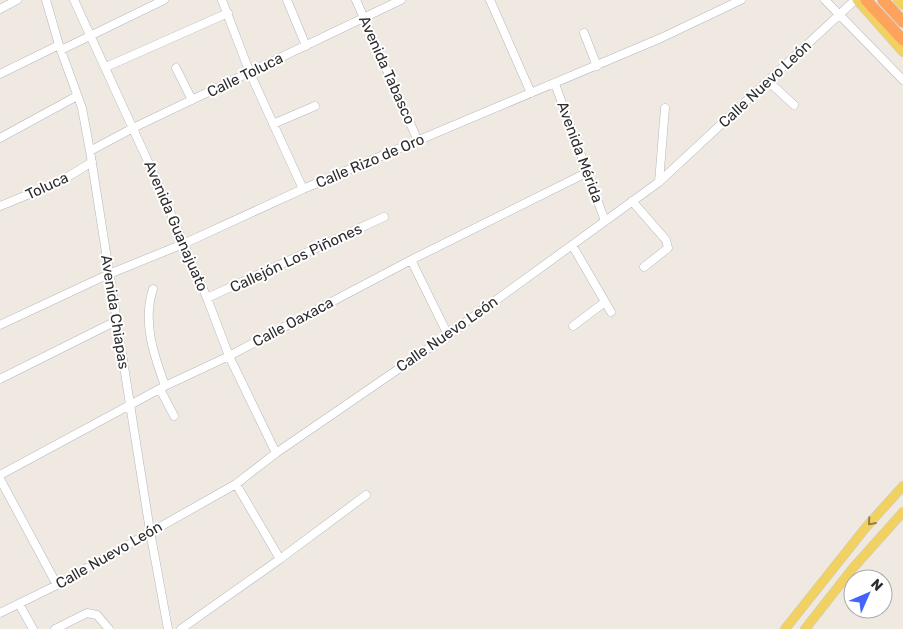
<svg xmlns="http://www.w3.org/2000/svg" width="903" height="629" font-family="Rubik,sans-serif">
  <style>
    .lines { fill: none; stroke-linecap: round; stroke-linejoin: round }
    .minor-casing { stroke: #b4b7c1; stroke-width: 9 }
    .major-casing { stroke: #c9c9c9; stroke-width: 10 }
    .highway-casing { stroke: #c9c9c9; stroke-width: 12 }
    .minor { stroke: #fff; stroke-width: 8 }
    .major { stroke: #f2d163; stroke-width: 9 }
    .highway { stroke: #ffa35c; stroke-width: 11 }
    .oneway { stroke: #908048 }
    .labels { text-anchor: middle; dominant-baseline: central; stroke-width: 4; stroke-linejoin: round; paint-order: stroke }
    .street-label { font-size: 15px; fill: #2e2e2e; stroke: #fff }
  </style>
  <rect width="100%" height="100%" fill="#efe9e1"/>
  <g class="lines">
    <defs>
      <path id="minor" d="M46,0L59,45L82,108L90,151L150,531L168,629
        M74,0L156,179L207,298L229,356L276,453
        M222,0L250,73L303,189
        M287,0L306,46
        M356,0L418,141
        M490,0L531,93
        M825,0L903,80
        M0,9L17,0
        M584,33L597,66
        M61,50L164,0
        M106,67L228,13
        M176,68L192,100
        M0,74L59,45
        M768,81L794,105
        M555,84L605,221
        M273,124L315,106
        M0,138L77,96
        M90,151L133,128L401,0
        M659,182L665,108
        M632,201L666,240L668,248L644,267
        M0,206L61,181L92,162
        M572,245L611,312
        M411,260L448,335
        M153,289C142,322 154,355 165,386
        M207,298L384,217
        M0,325L109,274L183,244L303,189L661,38L741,0
        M573,326L605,302
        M0,379L116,321
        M160,389L174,416
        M0,475L165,386L229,356L411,260L588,172
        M0,479L57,585
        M236,484L280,559
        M19,604L33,629
        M0,613L57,585L236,484L276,453L448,335L659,182L855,0
        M55,629L87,613L97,615L109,629
        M181,629L280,559L366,495"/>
      <path id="major" d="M857,0L903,52
        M898,0L903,5
        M785,629L867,526L903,486
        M805,629L853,568L903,512"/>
      <path id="highway" d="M866,0L903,40
        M883,0L903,22"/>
    </defs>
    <use href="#minor" class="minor-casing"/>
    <use href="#major" class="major-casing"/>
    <use href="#highway" class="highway-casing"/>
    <use href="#minor" class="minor"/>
    <use href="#major" class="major"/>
    <use href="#highway" class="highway"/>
  </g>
  <defs><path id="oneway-chevron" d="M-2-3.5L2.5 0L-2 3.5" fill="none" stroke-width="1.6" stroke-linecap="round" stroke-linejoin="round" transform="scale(1.25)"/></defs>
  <use class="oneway" href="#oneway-chevron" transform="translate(871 522) rotate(131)"/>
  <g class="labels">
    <g class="street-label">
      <text transform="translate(387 70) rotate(66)">Avenida Tabasco</text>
      <text transform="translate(245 75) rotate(-26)">Calle Toluca</text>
      <text transform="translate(765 84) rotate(-43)">Calle Nuevo León</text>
      <text transform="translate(580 152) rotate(70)">Avenida Mérida</text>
      <text transform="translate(370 161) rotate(-23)">Calle Rizo de Oro</text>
      <text transform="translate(47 186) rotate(-25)">Toluca</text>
      <text transform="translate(176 226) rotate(67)">Avenida Guanajuato</text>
      <text transform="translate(296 258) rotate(-25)">Callejón Los Piñones</text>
      <text transform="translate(115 312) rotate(81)">Avenida Chiapas</text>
      <text transform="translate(293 322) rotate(-28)">Calle Oaxaca</text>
      <text transform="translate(447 334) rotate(-35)">Calle Nuevo León</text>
      <text transform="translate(109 555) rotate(-30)">Calle Nuevo León</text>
    </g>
  </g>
  <g transform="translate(868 594) rotate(45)"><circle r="24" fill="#ffffff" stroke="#ababab"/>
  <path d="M0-4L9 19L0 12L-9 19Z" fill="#4264fb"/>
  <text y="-8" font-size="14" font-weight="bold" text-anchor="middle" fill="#2e2e2e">N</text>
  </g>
</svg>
